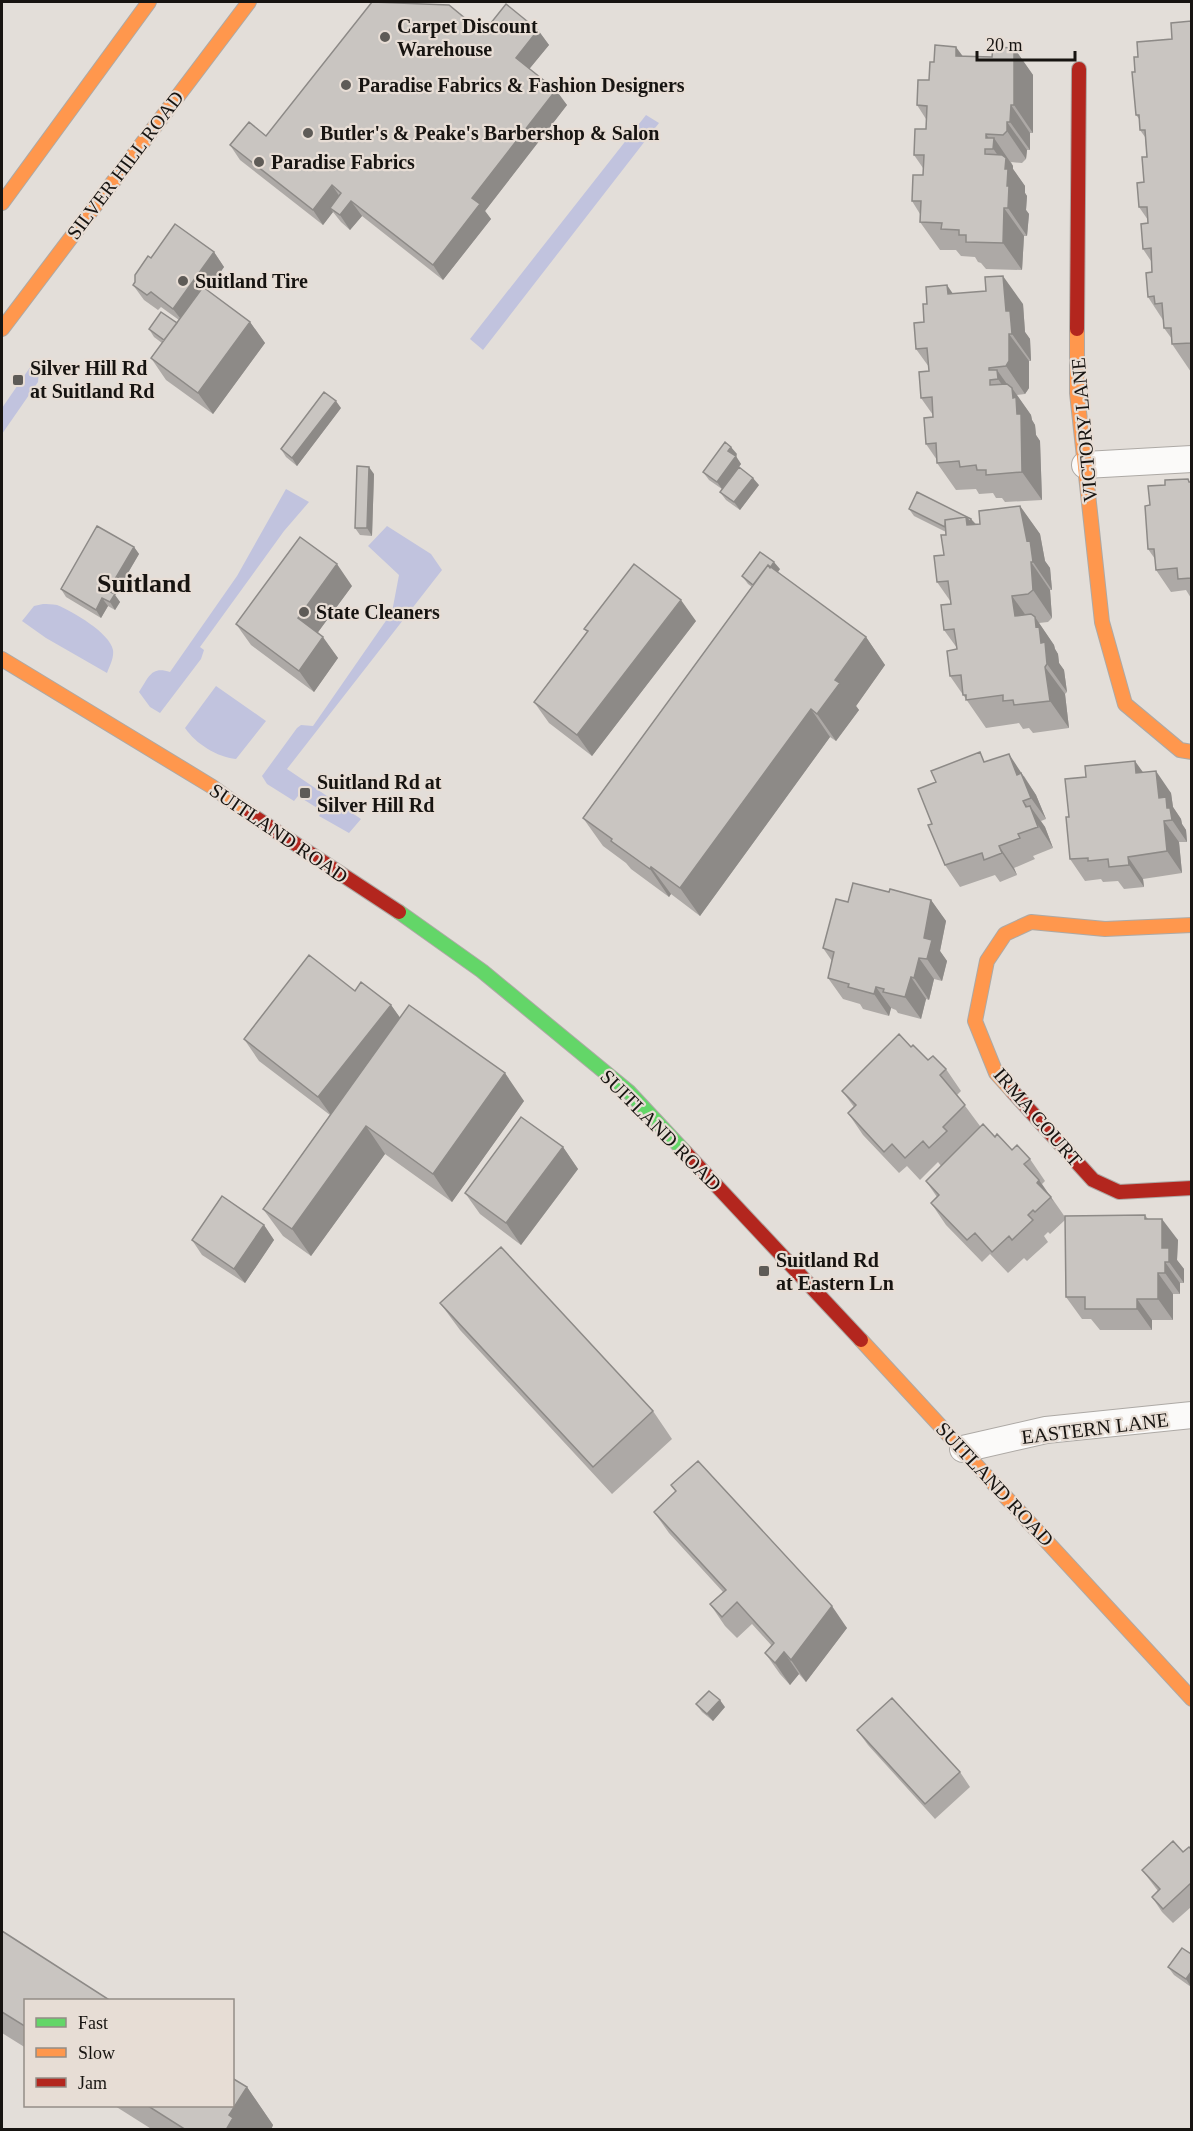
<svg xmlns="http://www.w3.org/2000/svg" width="1193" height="2131" font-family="Georgia,serif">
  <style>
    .green { fill: #c1c3de }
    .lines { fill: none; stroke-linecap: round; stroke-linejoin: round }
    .street-casing { stroke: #ada9a5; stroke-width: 28 }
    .fast-casing { stroke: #ada9a5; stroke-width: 16 }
    .slow-casing { stroke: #ada9a5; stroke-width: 16 }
    .jam-casing { stroke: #ada9a5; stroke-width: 16 }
    .street { stroke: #fbfaf9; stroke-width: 26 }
    .fast { stroke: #63d668; stroke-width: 14 }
    .slow { stroke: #ff974d; stroke-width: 14 }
    .jam { stroke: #b3261e; stroke-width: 14 }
    .wall { fill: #ada9a6 }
    .shaded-wall { fill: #8d8a87 }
    .building { fill: #c9c5c1; stroke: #8d8a87; stroke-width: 1.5 }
    .poi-dot { fill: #5e5b57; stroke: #e7ddd5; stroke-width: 2 }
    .labels { text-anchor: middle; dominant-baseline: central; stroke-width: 4.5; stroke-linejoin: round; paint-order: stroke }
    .poi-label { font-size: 20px; font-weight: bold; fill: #171411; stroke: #e7ddd5; text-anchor: start }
    .street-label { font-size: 20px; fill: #171411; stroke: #e7ddd5 }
    .district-label { font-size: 26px; font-weight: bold; fill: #171411; stroke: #e7ddd5 }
  </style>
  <rect width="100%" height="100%" fill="#e3ded9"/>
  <path class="green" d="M646,115L659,123L483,350L470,339Z
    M33,363L39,372L38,382L2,434V408Z
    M286,489L309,502L284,531L200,647L204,650L201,659L160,713L150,707L139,692C149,677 151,666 170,672L237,576Z
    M387,526L431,554L442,570L287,769L361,819L349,833L319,816L322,811L298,796L294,801L267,784L262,776L297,728L301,725L313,726L392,612L399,575L368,546Z
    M43,604C47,604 52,604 57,605C72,611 110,633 113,650C114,658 110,665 107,673L46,638L22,621L34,606Z
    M216,686L266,721L236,759C217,757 196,744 185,728Z"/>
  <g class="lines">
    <defs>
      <path id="street" d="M1085,465L1192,459
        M963,1449L1046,1430L1192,1415"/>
      <path id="fast" d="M399,912L482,971L629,1092L685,1152"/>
      <path id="slow" d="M2,203L149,2
        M2,329L249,2
        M1077,329V393L1102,622L1125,704L1180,750L1192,752
        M2,659L211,786L247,812
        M1013,1092L996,1073L975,1021L987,961L1005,934L1031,922L1105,929L1192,925
        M861,1340L1192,1699"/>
      <path id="jam" d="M1077,329L1079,69
        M247,812L399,912
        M1013,1092L1093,1180L1119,1192L1192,1188
        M685,1152L861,1340"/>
    </defs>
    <use href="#street" class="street-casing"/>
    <use href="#fast" class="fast-casing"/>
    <use href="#slow" class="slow-casing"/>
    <use href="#jam" class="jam-casing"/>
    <use href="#street" class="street"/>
    <use href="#fast" class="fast"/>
    <use href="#slow" class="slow"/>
    <use href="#jam" class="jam"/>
  </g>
  <path class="wall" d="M1191,21V372L1172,344V339L1164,328L1163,320L1148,297L1152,272L1151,261L1143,249L1148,223V220L1139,207L1144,182L1147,157L1145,137L1140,130V120L1136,115L1135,72L1138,57L1172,39Z
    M538,30L549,45L529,69L567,105L485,211L491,219L443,280L362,216L350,230L341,222L333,212L323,225L240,160L230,145L266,136L483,33Z
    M1014,48L1033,75V133H1030V150H1027L1026,159L1022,163L1011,162L1013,166V169L1025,186V193L1027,196L1026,210L1029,214L1027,236H1024L1022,270L986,269L981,263L978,262L975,257L961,256L956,250H940L920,222V214L912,201L923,175V168L914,155L926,129V119L917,105L929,80L934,62L963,56L992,57Z
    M214,252L224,267L207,291L250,322L265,343L213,414L166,380L151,358L162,343L154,337L149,329L177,323L179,320L161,307L158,310L144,300L133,285L151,258Z
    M952,293L1023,304L1025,332L1030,339L1031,361H1029V388L1025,394L1017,395L1031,415L1032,420L1035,425L1036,435L1040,441L1042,500L1005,502L1002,498H996L993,493L979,494L976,489L956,490L937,463V460L926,444L933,415L921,398L929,371V367L916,349L924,322Z
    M341,408L297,466L286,457L281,449Z
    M737,454L735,456L741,464L722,489L709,480L703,472Z
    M374,474L372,536L360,535L355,528Z
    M1191,482V598L1186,590L1171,592L1156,570L1155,559L1148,549L1150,505Z
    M759,485L740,510L726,500L720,492Z
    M1020,506L1040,534L1045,561L1050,568L1052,590H1050L1052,618L1048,622L1039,623L1054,645L1055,649L1058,654L1059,663L1064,670L1067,692L1065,694L1069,728L1033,733L1029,728L1023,729L1019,723L986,728L950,676L957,648L944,630L951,602L937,582L944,555L946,532L914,516L909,509L971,519L976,524H980Z
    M134,547L139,554L115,595L120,602L115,610L108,606L101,618L66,597L61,589Z
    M780,569L777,573L866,637L885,665L856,706L859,710L836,741L830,737L700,916L671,894L669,897L631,869L626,863L603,846L583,818L752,587L748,584L742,576Z
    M352,586L318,632L338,658L314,692L251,645L236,624Z
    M696,621L592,756L549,723L534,702L587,632L584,629Z
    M987,762L1024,776L1036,795L1046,819L1041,821L1045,827L1053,848L1033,856L1035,859L1014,868L1017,875L1000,882L995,875L960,887L945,865Z
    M1143,772L1171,793L1173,807L1181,819L1182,824L1186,830L1187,842H1179L1182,873L1143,879L1144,887L1124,889L1118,881L1103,882L1101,879L1085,881L1070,859L1069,817Z
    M889,892L931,900L946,921L940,951L947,961L942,981L934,979L929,1000L926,999L921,1019L898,1013L896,1010L891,1008L889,1016L863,1009L860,1004L843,999L828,978L832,961L823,948L848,902Z
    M355,991L391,1005L400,1018L524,1101L452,1202L385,1154L311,1256L283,1236L263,1209L330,1115L259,1061L244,1039Z
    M911,1047L928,1060L946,1069L961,1091L957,1095L980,1126L1012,1150L1030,1159L1045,1181L1042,1184L1065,1217L1145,1215L1148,1219L1178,1240L1177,1260L1184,1269V1283H1180V1294H1173V1320H1152V1330H1100L1091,1319H1082L1066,1297L1065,1220L1050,1234L1048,1232L1044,1236L1048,1242L1027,1261L1024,1258L1008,1273L990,1254L982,1262L946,1225L931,1203L937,1197L926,1181L941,1166L938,1162L920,1180L907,1166L899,1173L863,1135L848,1113L854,1107L842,1091Z
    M563,1147L578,1169L521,1245L480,1214L465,1193Z
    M264,1225L274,1240L245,1283L202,1255L192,1240Z
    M440,1303L653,1411L672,1439L612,1494L460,1330Z
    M671,1485L847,1628L806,1682L799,1674L790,1685L780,1674L765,1653L772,1646L752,1624L737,1638L725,1626L710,1604L723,1592L669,1533L654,1512L676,1491Z
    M696,1704L725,1707L713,1721L702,1712Z
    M857,1730L960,1772L970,1787L935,1819L868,1745Z
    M1191,1849V1907L1173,1923L1162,1912L1152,1897L1158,1891L1142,1870L1183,1852Z
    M2,1931L26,2001V2048L2,2033Z
    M1182,1948L1191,1987L1174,1975L1168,1967Z
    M247,2087L273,2125L271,2130H153L115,2106H232Z"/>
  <path class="shaded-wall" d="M538,30L549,45L526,73L516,58Z
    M956,47L976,74L956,56Z
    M1014,48L1033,75V133L1014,105Z
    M556,90L567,105L485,211L491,219L443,280L433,265L472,198Z
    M1011,105L1030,133V150L1010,122Z
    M1007,122L1027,150L1026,159L1007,131Z
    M986,134L993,145L994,138L1013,166V169L1025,186V193L1027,196L1026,210L1029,214L1027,236L1008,208L1005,166L986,138Z
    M332,185L342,200L330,208L333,212L323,225L313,210Z
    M351,201L362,216L350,230L340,215Z
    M1004,208L1024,236L1022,270L1003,243Z
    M214,252L224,267L184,323L173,309Z
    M1003,276L1023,304L1025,332L1030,339L1031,361L1012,334L1006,311Z
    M947,285L966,313L948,294Z
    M250,322L265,343L213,414L198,393Z
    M1009,334L1029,361V388L1025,394L1006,366Z
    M997,370L1012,391V388L1031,415L1032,420L1035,425L1036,435L1040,441L1042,500L1022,472L1016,405L998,379Z
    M336,401L341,408L297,466L292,458Z
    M731,447L737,454L734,459L728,451Z
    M736,456L741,464L722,489L717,482Z
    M369,467L374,474L372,536L367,528Z
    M753,478L759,485L740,510L734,502Z
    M1020,506L1040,534L1045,561L1050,568L1052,590L1033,562L1027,541Z
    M966,517L971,519L977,526L967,525Z
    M134,547L139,554L115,595L120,602L115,610L110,602L108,591Z
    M774,562L780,569L762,595L757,587Z
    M1031,562L1050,590L1052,618L1033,590Z
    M337,564L352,586L313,639L298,618Z
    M1012,596L1032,624L1015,616Z
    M102,598L108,606L101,618L96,610Z
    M681,600L696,621L592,756L577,735Z
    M1035,617L1054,645L1055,649L1058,654L1059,663L1064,670L1067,692L1047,664L1036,627Z
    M323,637L338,658L314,692L299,671Z
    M866,637L885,665L856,706L859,710L836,741L817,714L835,680Z
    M1045,667L1065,694L1069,728L1050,701Z
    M811,709L830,737L700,916L680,888Z
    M1009,754L1036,795L1046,819L1031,798L1017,775Z
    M1135,761L1150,782L1136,773Z
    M1156,771L1171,793L1173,807L1181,819L1182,824L1186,830L1187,842L1172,820L1159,798Z
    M1023,801L1034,815L1030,806L1045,827L1053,848L1026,807Z
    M1164,821L1179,842L1182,873L1167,851Z
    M999,846L1014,868L1017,875L1002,853Z
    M1128,857L1143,879L1144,887L1129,865Z
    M651,867L671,894L669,897L650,869Z
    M931,900L946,921L940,951L947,961L942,981L927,959L924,938Z
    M919,958L934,979L929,1000L914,978Z
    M911,977L926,999L921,1019L905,997Z
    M876,987L891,1008L889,1016L874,994Z
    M391,1005L406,1026L333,1118L318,1097Z
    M505,1073L524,1101L452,1202L433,1174Z
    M366,1126L385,1154L311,1256L292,1229Z
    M563,1147L578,1169L521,1245L506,1223Z
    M1039,1180L1054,1202L1037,1183Z
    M1162,1219L1178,1240L1177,1260L1184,1269V1283L1169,1262L1162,1248Z
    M264,1225L274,1240L245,1283L234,1269Z
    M1165,1262L1180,1283V1294L1165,1273Z
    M1158,1273L1173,1294V1320L1158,1299Z
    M1137,1299L1152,1320V1330L1137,1309Z
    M832,1606L847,1628L806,1682L791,1660Z
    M784,1652L799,1674L790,1685L775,1663Z
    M720,1700L725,1707L713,1721L707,1714Z
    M1191,1972V1987L1186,1979Z
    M247,2087L273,2125L271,2130H226L229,2115Z"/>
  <path class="building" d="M372,2L449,5L483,33L506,4L538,30L516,58L556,90L472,198L480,204L433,265L351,201L340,215L330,208L341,193L332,185L313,210L230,145L249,122L266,136Z
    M1191,21V343L1172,344L1171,328H1164L1162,303L1155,304L1154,296L1148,297L1146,273L1152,272L1151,248L1143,249L1141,224L1148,223L1147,207H1139L1137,183L1144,182L1142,157H1147L1145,130H1140L1139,115H1136L1132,72H1135L1134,57H1138L1137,42L1172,39L1171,23Z
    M935,45L956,47V56L992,57L993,47L1014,48V105H1011L1010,122H1007V131L1003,135L986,134V138H994L993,149H985V154L1002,155L1006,158L1005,169H1008L1007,186H1009L1008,208H1004L1003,243L966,242V235H959V230L941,229L942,223L920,222L921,201H912L913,175H923L924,155H914L915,129H926L927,106L917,105L918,80H929L930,62H934Z
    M175,224L214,252L173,309L151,292L147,295L133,285L135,282V275L148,256L151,258Z
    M1003,276L1006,311H1010L1012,334H1009V361L1006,366L989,368V370H997L998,379L990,380V385L1007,384L1012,388L1013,398L1016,397L1017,414H1021L1022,472L986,475V470H977L976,465L960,467L959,461L937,463L936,443L926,444L924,418L933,417L932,397L921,398L919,372L929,371L927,348L916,349L914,323L924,322L923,304H927L926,287L947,285L948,294L986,291L985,277Z
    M203,287L250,322L198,393L151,358Z
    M161,312L177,323L164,340L149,329Z
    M324,392L336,401L292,458L281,449Z
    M725,442L731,447L728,451L736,456L717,482L703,472Z
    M357,466L369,467L367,528H355Z
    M739,467L753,478L734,502L720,492Z
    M1188,479L1189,482H1191V578L1178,579L1177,568L1156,570L1154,549H1148L1145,506L1150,505L1148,486L1165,485V480Z
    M917,492L971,519L970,522L966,517L945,520V527L909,509Z
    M1020,506L1027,541L1030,540L1033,562H1031L1033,590L1028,594L1012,596L1015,616L1031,614L1035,617L1036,627L1039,626L1041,643L1045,642L1047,664L1045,667L1050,701L1014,705L1013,700L1003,701V695L966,700V695H963L961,675L950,676L947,651L957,649L954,629L944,630L941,605L951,604L948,581L937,582L934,556L944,555L941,535H946L945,520L966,517L967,525L980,524L979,511Z
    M97,526L134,547L108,591L115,594L110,602L102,598L96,610L61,589Z
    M300,537L337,564L298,618L323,637L299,671L236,624Z
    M760,552L774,562L770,568L768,565L753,585L742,576Z
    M634,564L681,600L577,735L534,702L588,631L584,629Z
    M768,565L866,637L835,680L840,683L817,714L811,709L680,888L651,867L650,869L611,841L612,839L583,818Z
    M980,752L984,762L1009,754L1017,775L1021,773L1031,798L1023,801L1026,807L1030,806L1038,827L1018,834L1020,838L999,846L1002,853L984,860L982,853L945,865L928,825L932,824L918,789L936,782L931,771Z
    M1135,761L1136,773L1156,771L1159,798L1166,797L1167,808H1170L1172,820L1164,821L1167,851L1128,857L1129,865L1109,867L1108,859L1088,861V858L1070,859L1066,817H1069L1065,779L1086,777L1085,766Z
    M853,883L889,892L890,889L931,900L924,938L932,940L927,959L919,958L914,978L911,977L905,997L883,992L884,989L876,987L874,994L848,987L849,984L828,978L834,952L823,948L836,899L848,902Z
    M309,955L355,991L361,982L391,1005L318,1097L244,1039Z
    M409,1005L505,1073L433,1174L366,1126L292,1229L263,1209Z
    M899,1034L911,1047L913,1045L928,1060L933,1056L946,1069L940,1075L965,1105L943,1127L947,1131L929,1148L923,1141L905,1158L892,1144L884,1152L848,1113L856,1105L842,1091Z
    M521,1117L563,1147L506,1223L465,1193Z
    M983,1124L995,1137L997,1134L1012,1150L1017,1145L1030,1159L1024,1164L1039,1180L1037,1183L1051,1197L1035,1212L1033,1210L1028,1215L1033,1220L1012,1240L1009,1236L992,1252L975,1233L967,1240L931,1203L939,1195L926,1181Z
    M222,1196L264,1225L234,1269L192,1240Z
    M1145,1215V1219H1162V1248H1169V1262H1165V1273H1158V1299H1137V1309H1085V1297H1066L1065,1216Z
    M501,1247L653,1411L593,1467L440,1303Z
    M698,1461L832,1606L791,1660L784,1652L775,1663L765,1653L774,1643L737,1602L722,1617L710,1604L726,1590L654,1512L676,1491L671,1485Z
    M709,1691L720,1700L707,1714L696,1704Z
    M892,1698L960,1772L925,1804L857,1730Z
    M1173,1841L1183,1852L1189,1847L1191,1849V1883L1163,1909L1152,1897L1160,1889L1142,1870Z
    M2,1931L111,2001H26V2027L2,2012Z
    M1182,1948L1191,1954V1972L1186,1979L1168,1967Z
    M232,2078L247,2087L229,2115L233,2118L226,2130H186L148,2106H232Z"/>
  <g class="poi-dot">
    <circle cx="385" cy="37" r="6"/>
    <circle cx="346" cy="85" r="6"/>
    <circle cx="308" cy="133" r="6"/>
    <circle cx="259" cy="162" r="6"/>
    <circle cx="183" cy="281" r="6"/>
    <rect x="12" y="374" width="12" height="12" rx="3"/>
    <circle cx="304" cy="612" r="6"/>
    <rect x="299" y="787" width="12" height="12" rx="3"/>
    <rect x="758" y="1265" width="12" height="12" rx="3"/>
  </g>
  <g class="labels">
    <g class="poi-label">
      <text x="397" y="26">Carpet Discount<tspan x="397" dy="23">Warehouse</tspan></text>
      <text x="358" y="85">Paradise Fabrics &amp; Fashion Designers</text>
      <text x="320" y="133">Butler's &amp; Peake's Barbershop &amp; Salon</text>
      <text x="271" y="162">Paradise Fabrics</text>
      <text x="195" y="281">Suitland Tire</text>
      <text x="30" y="368">Silver Hill Rd<tspan x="30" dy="23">at Suitland Rd</tspan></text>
      <text x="316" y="612">State Cleaners</text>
      <text x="317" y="782">Suitland Rd at<tspan x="317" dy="23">Silver Hill Rd</tspan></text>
      <text x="776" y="1260">Suitland Rd<tspan x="776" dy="23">at Eastern Ln</tspan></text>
    </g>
    <g class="street-label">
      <text transform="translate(125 165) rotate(-53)">SILVER HILL ROAD</text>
      <text transform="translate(1084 430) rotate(-95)">VICTORY LANE</text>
      <text transform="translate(279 833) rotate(34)">SUITLAND ROAD</text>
      <text transform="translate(1038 1117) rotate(49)">IRMA COURT</text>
      <text transform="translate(661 1130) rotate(45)">SUITLAND ROAD</text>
      <text transform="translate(1095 1428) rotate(-7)">EASTERN LANE</text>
      <text transform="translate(995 1484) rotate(47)">SUITLAND ROAD</text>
    </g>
    <g class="district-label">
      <text x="144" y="583">Suitland</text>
    </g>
  </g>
  <rect width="1193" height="2131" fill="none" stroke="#171411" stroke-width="6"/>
  <rect x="24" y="1999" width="210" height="108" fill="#e7ddd5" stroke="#948d87" stroke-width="1.5"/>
  <rect x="36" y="2018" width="30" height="9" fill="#63d668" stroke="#948d87" stroke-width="1.5"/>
  <text x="78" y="2029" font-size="18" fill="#171411">Fast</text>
  <rect x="36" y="2048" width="30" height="9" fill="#ff974d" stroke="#948d87" stroke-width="1.5"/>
  <text x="78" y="2059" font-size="18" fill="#171411">Slow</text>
  <rect x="36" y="2078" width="30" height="9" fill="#b3261e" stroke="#948d87" stroke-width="1.5"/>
  <text x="78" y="2089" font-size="18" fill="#171411">Jam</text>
  <path d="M977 51v9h98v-9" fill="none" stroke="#171411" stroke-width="3"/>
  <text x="986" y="51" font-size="18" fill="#171411" stroke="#e7ddd5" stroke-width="4.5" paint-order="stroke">20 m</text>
</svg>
